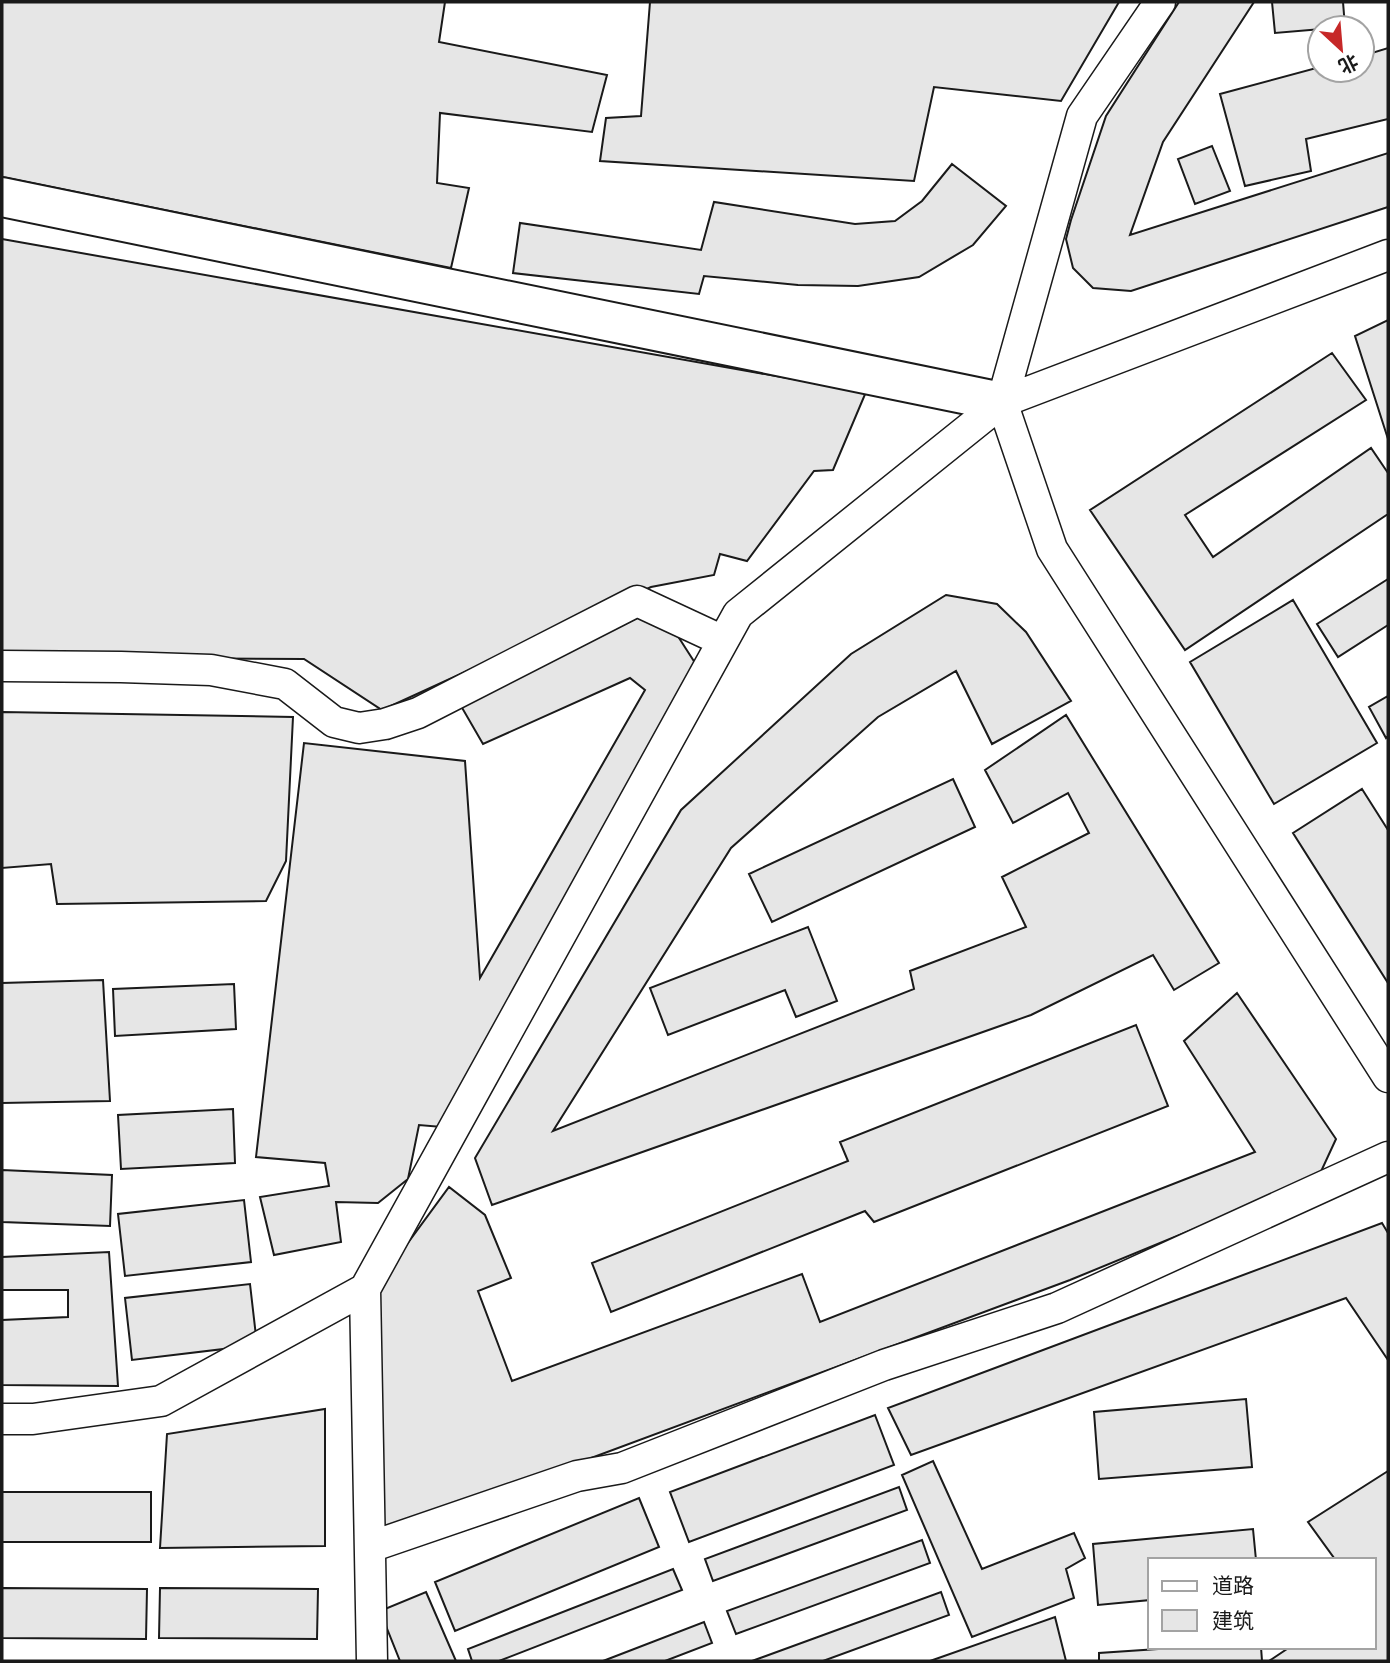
<svg xmlns="http://www.w3.org/2000/svg" width="1390" height="1663" font-family="'Noto Sans','Noto Sans SC',sans-serif">
  <style>
    .building { fill: #e6e6e6; stroke: #1a1a1a; stroke-width: 2 }
    .lines { fill: none; stroke-linecap: round; stroke-linejoin: round }
    .street-casing { stroke: #1a1a1a; stroke-width: 33 }
    .secondary-casing { stroke: #1a1a1a; stroke-width: 42 }
    .street { stroke: #fff; stroke-width: 30 }
    .secondary { stroke: #fff; stroke-width: 38 }
  </style>
  <rect width="100%" height="100%" fill="#fff"/>
  <path class="building" d="M2,2H445L439,42L607,75L592,132L440,113L437,183L469,188L451,268L2,177Z
    M650,2H1119L1061,101L934,87L914,181L600,161L606,118L641,116Z
    M1179,2H1254L1163,142L1130,235L1388,153V207L1131,291L1093,288L1073,268L1066,239L1071,220L1106,116Z
    M1272,2H1343L1345,27L1275,33Z
    M1388,48V119L1306,139L1311,171L1245,186L1220,94L1320,67V70H1362V56Z
    M1212,146L1230,191L1195,204L1178,159Z
    M952,164L1006,206L973,245L919,277L858,286L798,285L704,276L699,294L513,273L520,223L701,250L714,202L855,224L895,221L922,201Z
    M2,239L866,392L833,470L814,471L747,561L720,554L714,575L651,587L382,710L304,659L2,657Z
    M1388,320V439L1355,336Z
    M1332,353L1366,400L1185,515L1213,557L1371,448L1388,473V514L1185,650L1090,510Z
    M1388,579V625L1338,657L1317,624Z
    M946,595L997,604L1026,632L1071,701L992,744L956,671L878,717L731,848L553,1131L914,989L910,971L1026,927L1002,877L1089,833L1068,793L1013,823L985,770L1066,715L1219,963L1174,990L1153,955L1031,1015L492,1205L475,1158L681,810L851,654Z
    M1293,600L1377,743L1274,804L1190,662Z
    M643,615L672,627L697,666L442,1127L419,1125L408,1179L378,1203L336,1202L341,1242L274,1255L260,1197L329,1186L325,1163L256,1157L304,743L465,761L480,978L645,690L630,678L483,744L461,706Z
    M1388,696V736L1386,738L1369,707Z
    M2,712L293,717L286,861L266,901L57,904L51,864L2,868Z
    M953,779L975,827L772,922L749,874Z
    M1362,789L1388,830V983L1293,833Z
    M808,927L837,1001L796,1017L785,990L668,1035L650,988Z
    M103,980L110,1101L2,1103V983Z
    M234,984L236,1029L115,1036L113,989Z
    M1237,993L1336,1139L1318,1178L1070,1280L575,1464L379,1533L374,1289L449,1187L485,1215L511,1278L478,1291L512,1381L802,1274L820,1322L1255,1152L1184,1041Z
    M1136,1025L1168,1106L874,1222L865,1211L611,1312L592,1263L848,1161L840,1142Z
    M233,1109L235,1163L121,1169L118,1115Z
    M2,1170L112,1175L110,1226L2,1222Z
    M244,1200L251,1262L125,1276L118,1214Z
    M1382,1223L1388,1233V1360L1346,1298L911,1455L888,1408Z
    M109,1252L118,1386L2,1385V1320L68,1317V1290H2V1257Z
    M250,1284L257,1345L132,1360L125,1298Z
    M1246,1399L1252,1467L1099,1479L1094,1412Z
    M325,1409V1546L160,1548L167,1434Z
    M875,1415L894,1465L689,1542L670,1492Z
    M933,1461L982,1569L1074,1533L1085,1558L1066,1569L1074,1598L972,1637L902,1475Z
    M1388,1471V1661H1269L1290,1647H1374V1560H1332L1334,1558L1308,1522Z
    M899,1487L907,1510L713,1581L705,1559Z
    M2,1492H151V1542H2Z
    M639,1498L659,1547L455,1631L435,1582Z
    M1253,1529L1256,1560H1150V1600L1098,1605L1093,1544Z
    M922,1540L930,1563L736,1634L727,1611Z
    M673,1569L682,1590L499,1661H472L468,1649Z
    M2,1588L147,1589L146,1639L2,1638Z
    M160,1588L318,1589L317,1639L159,1638Z
    M426,1592L456,1661H400L380,1611Z
    M941,1592L949,1615L823,1661H752Z
    M1055,1617L1066,1661H930Z
    M704,1622L712,1643L665,1661H603Z
    M1188,1647H1261L1262,1661H1099V1653Z"/>
  <g class="lines">
    <defs>
      <path id="street" d="M1160,2L1082,116L1002,402L1052,549L1388,1077
        M2,666L121,667L211,670L285,684L334,722L359,728L385,724L418,713L637,601L723,641
        M2,1419H33L161,1401L365,1289
        M370,1547L577,1476L622,1468L884,1365L1057,1308L1388,1157
        M372,1661L365,1289L738,614L1002,402L1388,255"/>
      <path id="secondary" d="M2,197L1002,402"/>
    </defs>
    <use href="#street" class="street-casing"/>
    <use href="#secondary" class="secondary-casing"/>
    <use href="#street" class="street"/>
    <use href="#secondary" class="secondary"/>
  </g>
  <rect width="1390" height="1663" fill="none" stroke="#1a1a1a" stroke-width="7"/>
  <rect x="1148" y="1558" width="228" height="91" fill="#ffffff" stroke="#a3a3a3" stroke-width="2"/>
  <rect x="1162" y="1581" width="35" height="10" fill="#ffffff" stroke="#a3a3a3" stroke-width="2"/>
  <text x="1212" y="1593" font-size="21" fill="#1a1a1a">道路</text>
  <rect x="1162" y="1610" width="35" height="21" fill="#e6e6e6" stroke="#a3a3a3" stroke-width="2"/>
  <text x="1212" y="1628" font-size="21" fill="#1a1a1a">建筑</text>
  <g transform="translate(1341 49) rotate(154)"><circle r="33" fill="#ffffff" stroke="#a3a3a3" stroke-width="2"/>
  <path d="M0-5L12 26L0 18L-12 26Z" fill="#c62828"/>
  <text y="-10" font-size="19" font-weight="bold" text-anchor="middle" fill="#1a1a1a">北</text>
  </g>
</svg>
